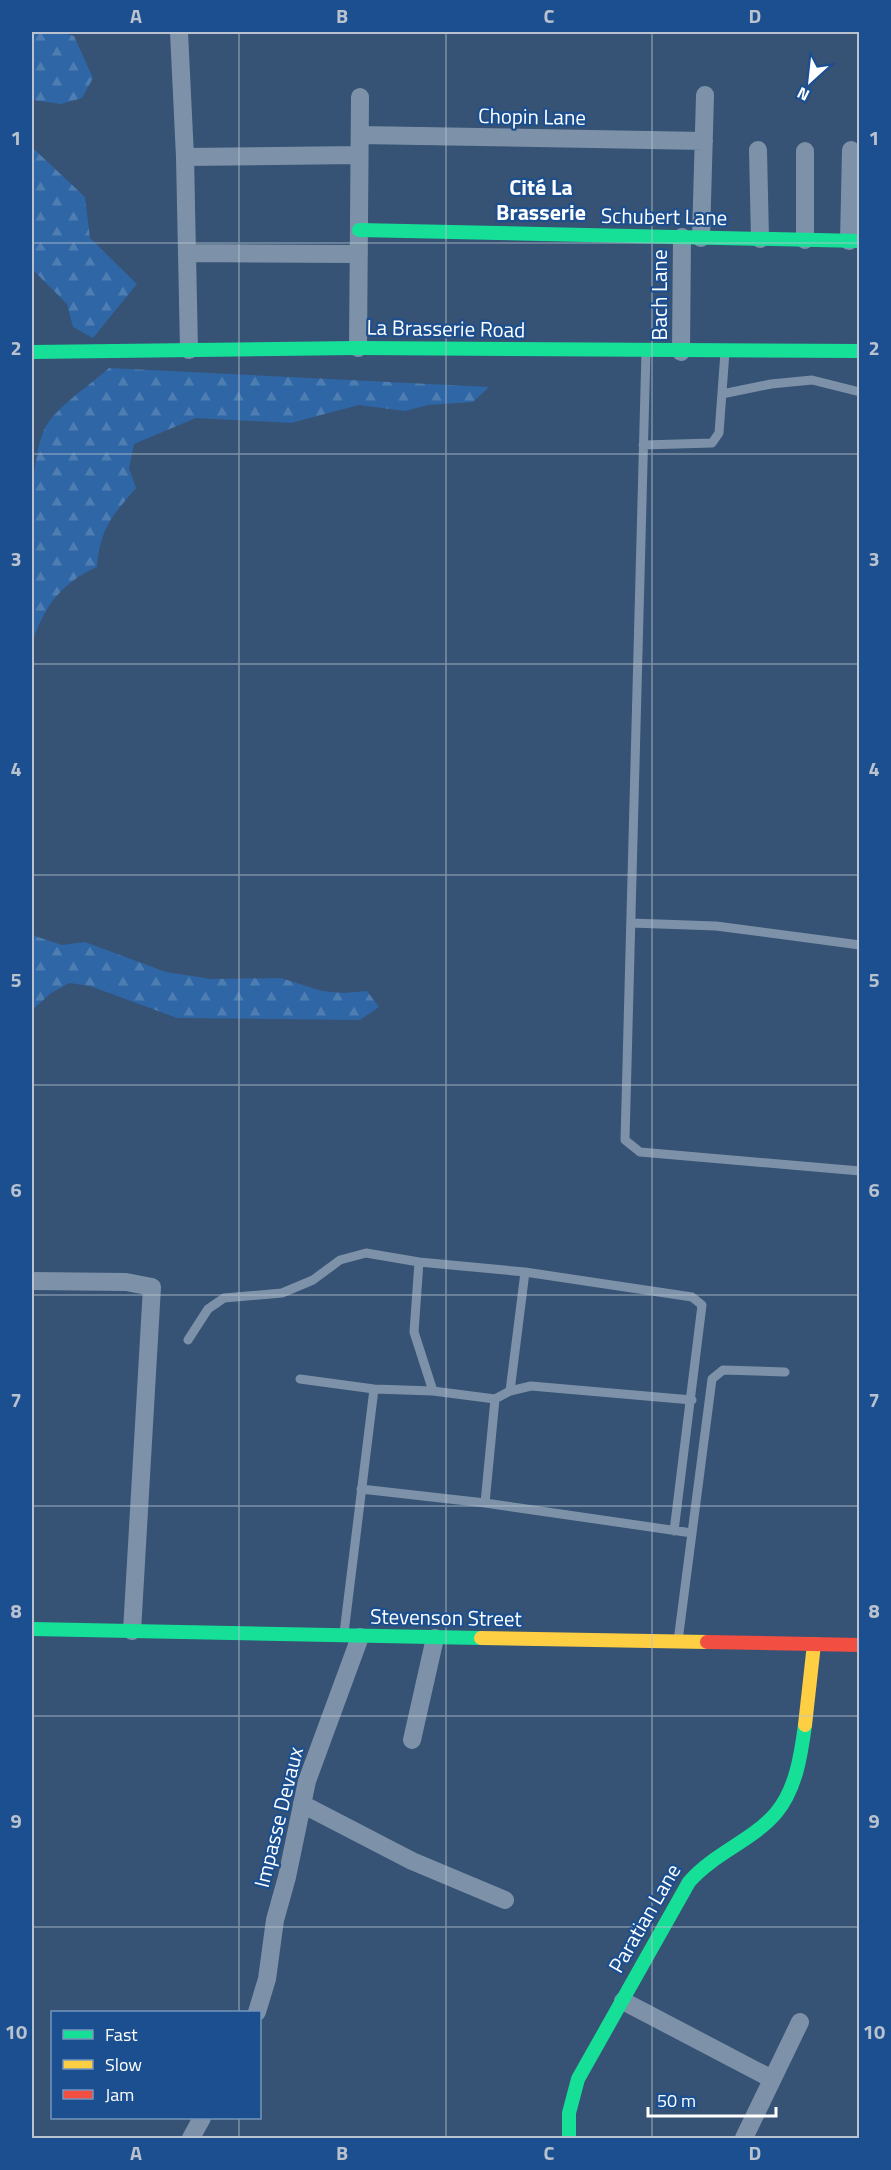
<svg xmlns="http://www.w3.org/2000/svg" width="891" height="2170" font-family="'Titillium Web',sans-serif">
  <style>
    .forest { fill: url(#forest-firs) }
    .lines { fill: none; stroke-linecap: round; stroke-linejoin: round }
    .lane { stroke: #7d92a8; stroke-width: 9 }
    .street { stroke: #7d92a8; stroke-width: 18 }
    .fast { stroke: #16e098; stroke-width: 14 }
    .slow { stroke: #ffcf43; stroke-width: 14 }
    .jam { stroke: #f24e42; stroke-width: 14 }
    .grid { fill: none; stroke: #b9c2ce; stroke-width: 1.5; stroke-opacity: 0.55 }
    .labels { text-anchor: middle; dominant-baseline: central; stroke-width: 4.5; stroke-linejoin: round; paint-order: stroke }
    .street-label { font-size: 21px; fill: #fff; stroke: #1b4f8f }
    .neighbourhood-label { font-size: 22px; font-weight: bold; fill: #fff; stroke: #1b4f8f }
    .neatline { fill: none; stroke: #b9c2ce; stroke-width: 2 }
    .grid-label { font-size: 20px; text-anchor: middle; font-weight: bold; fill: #b9c2ce }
  </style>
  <defs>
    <pattern id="forest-firs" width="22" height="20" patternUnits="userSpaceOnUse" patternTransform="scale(1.5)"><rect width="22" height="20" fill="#2f66a5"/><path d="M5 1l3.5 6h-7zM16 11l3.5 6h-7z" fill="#4e7db2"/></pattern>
  </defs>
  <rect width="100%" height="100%" fill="#365274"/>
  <path class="forest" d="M32,32H61L74,36L93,78L82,98L61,104L32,100Z
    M35,150L85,197L90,238L137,284L93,338L73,327L67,304L32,269V151Z
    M109,368L489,387L473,402L428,405L405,411L359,405L291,423L196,418L134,444L129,468L136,488C112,516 100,529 97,567C61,583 44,607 32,643C31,596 23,453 50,420C65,401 90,385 109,368Z
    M32,935L62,945L85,942L166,972L211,979L281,978L322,991L344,993L367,991L379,1007L360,1020L177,1018L90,986L69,983L50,994L32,1010Z"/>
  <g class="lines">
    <path class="lane" d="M646,351L625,1140L640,1152L860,1171
      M722,394L771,384L812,380L860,392
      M643,445L712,443L719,433L725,352
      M631,923L716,926L860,945
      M188,1340L208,1309L224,1298L282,1293L313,1280L340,1260L366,1253L419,1262
      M300,1379L374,1389L433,1391L495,1399L510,1391L531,1386L692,1400
      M433,1391L414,1332L419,1262L525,1272L692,1297L702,1305L674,1531
      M510,1391L525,1272
      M361,1489L485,1503L692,1533
      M485,1503L495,1399
      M344,1633L374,1389
      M678,1641L712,1379L723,1370L785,1372"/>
    <path class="street" d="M179,32L185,157L189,350
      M360,135L704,141
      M758,150L760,239
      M185,157L359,155
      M701,238L705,95
      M805,240V151
      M849,241L851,150
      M187,253L359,254
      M358,348L360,97
      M681,352L682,237
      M32,1281L126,1282L152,1287L132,1631
      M412,1740L435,1638
      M302,1804L412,1861L505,1900
      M623,2001L772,2079
      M257,2012L267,1979L275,1920L287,1877L307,1781L360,1637
      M191,2138L202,2118
      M744,2138L800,2022"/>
    <path class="fast" d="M359,230L860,241
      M32,352L358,348L860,351
      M32,1629L481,1638
      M569,2138V2113L578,2079L689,1882C714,1853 752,1841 776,1813C796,1789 801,1755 805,1725"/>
    <path class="slow" d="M481,1638L707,1642
      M805,1725L814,1644"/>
    <path class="jam" d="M707,1642L860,1645"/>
  </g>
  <path class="grid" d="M239,32V2012M446,32V2138M652,32V2138M32,243H860M32,454H860M32,664H860M32,875H860M32,1085H860M32,1295H860M32,1506H860M32,1716H860M32,1927H860M239,2118V2138"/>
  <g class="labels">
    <g class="street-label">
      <text transform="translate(532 116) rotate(1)">Chopin Lane</text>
      <text transform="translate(664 216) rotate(1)">Schubert Lane</text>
      <text transform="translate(659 295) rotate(-90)">Bach Lane</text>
      <text transform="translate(446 328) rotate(1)">La Brasserie Road</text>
      <text transform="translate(446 1617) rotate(1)">Stevenson Street</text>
      <text transform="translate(278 1817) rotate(-76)">Impasse Devaux</text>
      <text transform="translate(644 1918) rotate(-60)">Paratian Lane</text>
    </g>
    <g class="neighbourhood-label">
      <text x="541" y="187">Cité La<tspan x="541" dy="25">Brasserie</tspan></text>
    </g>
  </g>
  <rect width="891" height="2170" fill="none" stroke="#1b4f8f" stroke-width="66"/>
  <rect x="51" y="2011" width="210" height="108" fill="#1b4f8f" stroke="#7695bc" stroke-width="1.5"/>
  <rect x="63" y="2030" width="30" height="9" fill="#16e098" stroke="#7695bc" stroke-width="1.5"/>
  <text x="105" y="2041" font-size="18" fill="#ffffff">Fast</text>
  <rect x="63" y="2060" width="30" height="9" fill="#ffcf43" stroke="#7695bc" stroke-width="1.5"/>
  <text x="105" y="2071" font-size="18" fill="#ffffff">Slow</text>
  <rect x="63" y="2090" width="30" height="9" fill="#f24e42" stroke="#7695bc" stroke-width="1.5"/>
  <text x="105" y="2101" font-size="18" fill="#ffffff">Jam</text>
  <g transform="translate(810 81) rotate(207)" stroke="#1b4f8f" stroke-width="4.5" paint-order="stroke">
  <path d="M0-4.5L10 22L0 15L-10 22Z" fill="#ffffff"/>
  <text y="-9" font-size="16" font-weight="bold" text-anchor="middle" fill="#ffffff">N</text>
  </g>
  <path d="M648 2107v9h128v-9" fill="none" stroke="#ffffff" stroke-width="3"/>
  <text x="657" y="2107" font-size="18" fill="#ffffff" stroke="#1b4f8f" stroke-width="4.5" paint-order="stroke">50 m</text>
  <rect x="33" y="33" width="825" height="2104" class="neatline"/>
  <g class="grid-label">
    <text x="136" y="23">A</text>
    <text x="342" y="23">B</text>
    <text x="549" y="23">C</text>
    <text x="755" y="23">D</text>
    <text x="16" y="145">1</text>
    <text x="874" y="145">1</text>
    <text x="16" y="355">2</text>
    <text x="874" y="355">2</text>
    <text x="16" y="566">3</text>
    <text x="874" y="566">3</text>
    <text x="16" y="776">4</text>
    <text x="874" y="776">4</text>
    <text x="16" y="987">5</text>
    <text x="874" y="987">5</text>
    <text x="16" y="1197">6</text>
    <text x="874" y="1197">6</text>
    <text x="16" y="1407">7</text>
    <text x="874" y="1407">7</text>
    <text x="16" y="1618">8</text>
    <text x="874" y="1618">8</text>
    <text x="16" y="1828">9</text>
    <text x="874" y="1828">9</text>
    <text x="16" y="2039">10</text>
    <text x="874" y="2039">10</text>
    <text x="136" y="2160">A</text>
    <text x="342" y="2160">B</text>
    <text x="549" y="2160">C</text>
    <text x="755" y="2160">D</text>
  </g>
</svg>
